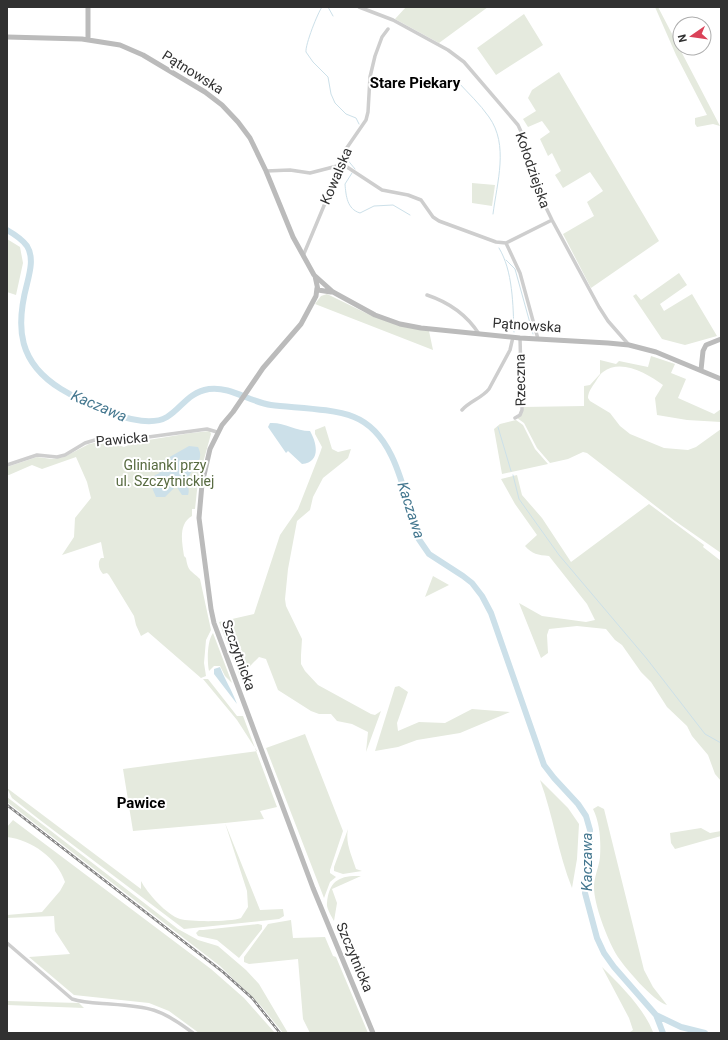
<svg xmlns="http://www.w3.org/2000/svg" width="728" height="1040" font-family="Roboto,sans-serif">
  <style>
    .green { fill: #e5eade }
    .water { fill: #cce0e9 }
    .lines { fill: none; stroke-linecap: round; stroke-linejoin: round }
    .stream { stroke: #cce0e9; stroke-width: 1 }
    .river { stroke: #cce0e9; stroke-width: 6 }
    .street { stroke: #cecece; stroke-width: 3.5 }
    .secondary { stroke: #bbb; stroke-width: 5 }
    .rail-casing { stroke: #868686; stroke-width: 2.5 }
    .rail { stroke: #fff; stroke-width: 1; stroke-dasharray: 3; stroke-linecap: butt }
    .labels { text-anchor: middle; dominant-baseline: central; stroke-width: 4; stroke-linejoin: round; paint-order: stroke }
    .street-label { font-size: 14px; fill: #313131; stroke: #fff }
    .park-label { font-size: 14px; fill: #586b41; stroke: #fff }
    .neighbourhood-label { font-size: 15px; font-weight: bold; fill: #000; stroke: #fff }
    .water-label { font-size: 15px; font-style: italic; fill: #44778f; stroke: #fff }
  </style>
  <rect width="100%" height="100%" fill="#fff"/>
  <path class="green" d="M406,7H488L439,43L395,19Z
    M655,7H658L720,126L713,124L697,127L695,124V118L707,115L676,55Z
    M524,14L543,45L496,75L477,48Z
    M559,72L659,241L591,288L563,234L594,216L587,202L603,191L590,172L563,188L555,175L561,171L552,153L548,156L540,139L550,132L542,121L528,127L523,119L536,111L528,98L532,90Z
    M472,183L495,185L492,206L472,203Z
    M7,239L20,247L23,263L16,295L7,292Z
    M679,273L687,285L660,304L664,311L692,294L717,336L685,345L662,339L633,296L636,294L641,300Z
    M327,294L372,316L429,331L433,350L315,304L321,296Z
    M651,356L675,364L671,373L686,379L678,398L714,414L721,409V422L687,420L657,415L655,398L663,385C648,374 621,358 603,372C600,374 598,378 596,381C592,387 588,392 588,398L590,401L610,413L620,426L630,434L664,448L688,450L696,447L721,429V553L675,521L587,453L583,452L568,459L550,463L537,448L524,423L517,418L523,407L584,406V386L590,385L600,374V360L616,364L619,361L648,367Z
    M516,420L523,425L535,449L548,464L502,474L494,429L500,424Z
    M325,426L332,449L338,452L351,449L348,458L323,478L313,497L310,510L297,521L288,569L285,599L286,606L302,639L301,655V664L305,671L318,685L371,714L375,715L381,711L366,752L368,732L352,724L337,721L331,714H319L311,711L278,690L266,659L259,657C252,664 242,673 243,684L219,622L254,614L280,535L298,509L320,453L322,447L315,434V430Z
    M210,431L211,434L198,481L195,509H192V516C178,524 182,542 184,556L186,558C188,572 191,570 200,579L211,630L206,640L204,663L206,676L201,678L148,632L141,636L136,625L134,616L109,575L107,573L103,574C99,570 97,563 101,558H104L101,542L62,555L74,537L75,518L91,498L87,482L76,457L42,469L32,465L9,475H7V467L37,457L52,459L64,457L89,444L99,442L113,443L124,447L136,442L191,433Z
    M517,475L522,495L542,518L571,562L649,504L704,545L703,547L721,561V781L715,774L708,755L692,736L687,726L667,707L651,682L641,672L622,645L615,640L606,629L577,626L549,629L547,635L548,653L541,658L519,603L542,616L586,622L595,620L587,604L549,556C538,555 532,554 525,546L537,535L515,504L501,479Z
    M433,576L449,585L425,597Z
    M213,633L232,683L225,676L220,666H214L209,671C207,662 207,641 213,633Z
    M203,679H208L237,716H243L277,807L260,811L264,819L225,823L260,910L283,909L284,916L279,919L184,929L40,820L12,798L7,788L141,889V881C147,893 167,915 180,919C191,922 231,922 241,918L248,907L247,891L225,823L133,831L123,769L257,751L237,720Z
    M399,686L408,692L397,723L398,731L419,722L445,723L472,709L510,712L460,733L417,740L398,747L375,751L395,687Z
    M305,734L343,831L330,870V873L336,877L330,882L324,898L266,748Z
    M540,780L568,808L579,824L577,859L572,888C558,853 553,815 540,780Z
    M7,797L178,929L198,940L218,946L246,970L259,984L288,1033H283L261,1006L220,966L7,802Z
    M598,806L604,809L644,970L653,987L667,1005C653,1001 624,967 616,954C607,938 594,905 594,887C594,877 599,867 600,857C601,841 600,823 593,809Z
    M13,820L211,969L244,998L275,1033H199L169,1011L149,1003L74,995L29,957L70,954L55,931L54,916L7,918V915L42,912L60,891L65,882C57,858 32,840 7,837V827Z
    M701,828L710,833L721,831V836L675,849L671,843L670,833Z
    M348,829C345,843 352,856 356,869L362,871L343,874L334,871V867Z
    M361,876L332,889L337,903L334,921C332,917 326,908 327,903C329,881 339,875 361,876Z
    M291,920L293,938L325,937L333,956L336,957L368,1033H310L303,1019L298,959L249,964L244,962V957L268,924Z
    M258,924L262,925V929L239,958L217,940L198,936L196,933L199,930H203Z
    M602,967C621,986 643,1007 653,1032H630L633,1030L629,1018Z
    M7,1001L79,1003L84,1008L7,1005Z"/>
  <path class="water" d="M270,423C284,422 295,431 310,431C317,443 321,462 302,464L288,451L286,453L268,427Z
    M189,446L198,447C206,462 190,469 188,479C187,485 190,490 188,495H182L176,486L165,497H156L150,483L155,475L160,473L158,471L153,472L152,467Z
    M220,667C225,680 232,690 237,704L214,674V669Z"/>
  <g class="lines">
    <path class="stream" d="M322,7C318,12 305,45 306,52L313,62L328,77L331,94L335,103L346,114L356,118L359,124
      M328,7L333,16
      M453,80L458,82C468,93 480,104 489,117C509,145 497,182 493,214
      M348,153L346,158L355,169
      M352,173L345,184C346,196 347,209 360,213L374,206L393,205L410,215
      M499,248C513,271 513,305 514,332
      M506,260L515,269L533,334
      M498,427L511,471
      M513,475L519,499L559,555L647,659L705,734L721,743"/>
    <path class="river" d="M7,230C14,234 22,239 27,246C34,257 30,272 27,284C15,329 19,363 61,389C84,403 142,432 167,417C183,407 187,393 209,389C230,386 250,402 271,405C294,408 332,408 354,417C397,434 405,498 418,538L429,554L463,576L472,583L482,596L491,613L544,765L554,778L578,804L586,816L590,830V844L585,893L597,938L604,953L614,967L656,1015L681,1027L705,1033
      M656,1015L663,1033"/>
    <path class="street" d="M359,7L393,20L448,50L464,62L518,125L524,138L538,191L552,220L599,307L608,321L629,345
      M266,171L290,170L310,173L341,165L347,167L382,190L408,195L421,200L433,217L439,221L496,242L506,243L552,220
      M506,243L520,273L538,339
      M303,256L341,165L346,149L366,120L368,112L370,77L375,56L382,37L388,29
      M427,295C448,302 467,315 479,334
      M462,410C470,401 482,398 489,389L510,350L513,337
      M515,418L520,415L522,410L520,338
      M7,465L37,455L57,457L65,455L85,443L95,440L141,438L207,429L217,432
      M7,943L72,999C84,1003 97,1003 110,1004C150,1007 160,1008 193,1033"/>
    <path class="secondary" d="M7,37L82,39L120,45L143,55L205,92L222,105L238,122L250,138L266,171L293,237L314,275L333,292L375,315L400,324L421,328L520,338L608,343L629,345L656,352L721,379
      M88,40V7
      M315,276L318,290L331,292
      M317,288L316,296L301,324L263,368L233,412L222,425L210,449L202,484L199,518L211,609L214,623L313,888L373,1033
      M701,370L703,351L706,345L721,339"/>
    <defs>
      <path id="rail" d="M7,805L223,972L252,998L280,1033"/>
    </defs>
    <use href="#rail" class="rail-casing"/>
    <use href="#rail" class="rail"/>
  </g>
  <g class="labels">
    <g class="street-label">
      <text transform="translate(193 72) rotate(32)">Pątnowska</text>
      <text transform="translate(533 170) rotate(71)">Kołodziejska</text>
      <text transform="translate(336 176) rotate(-67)">Kowalska</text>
      <text transform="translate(527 325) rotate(4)">Pątnowska</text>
      <text transform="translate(520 380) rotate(-91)">Rzeczna</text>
      <text transform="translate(122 439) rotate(-5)">Pawicka</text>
      <text transform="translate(239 655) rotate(70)">Szczytnicka</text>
      <text transform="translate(355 957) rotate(67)">Szczytnicka</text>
    </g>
    <g class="park-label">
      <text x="165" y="465">Glinianki przy<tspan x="165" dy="16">ul. Szczytnickiej</tspan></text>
    </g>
    <g class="neighbourhood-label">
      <text x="415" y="83">Stare Piekary</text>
      <text x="141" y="803">Pawice</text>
    </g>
    <g class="water-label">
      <text transform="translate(99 406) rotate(23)">Kaczawa</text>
      <text transform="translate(411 510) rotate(72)">Kaczawa</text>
      <text transform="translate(587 862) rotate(-90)">Kaczawa</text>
    </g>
  </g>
  <rect width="728" height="1040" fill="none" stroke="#313131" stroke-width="16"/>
  <g transform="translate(692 36) rotate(257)"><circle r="19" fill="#ffffff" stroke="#adadad"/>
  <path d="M0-3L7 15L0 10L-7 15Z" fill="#da4258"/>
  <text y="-6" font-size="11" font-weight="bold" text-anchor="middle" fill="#313131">N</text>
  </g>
</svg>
